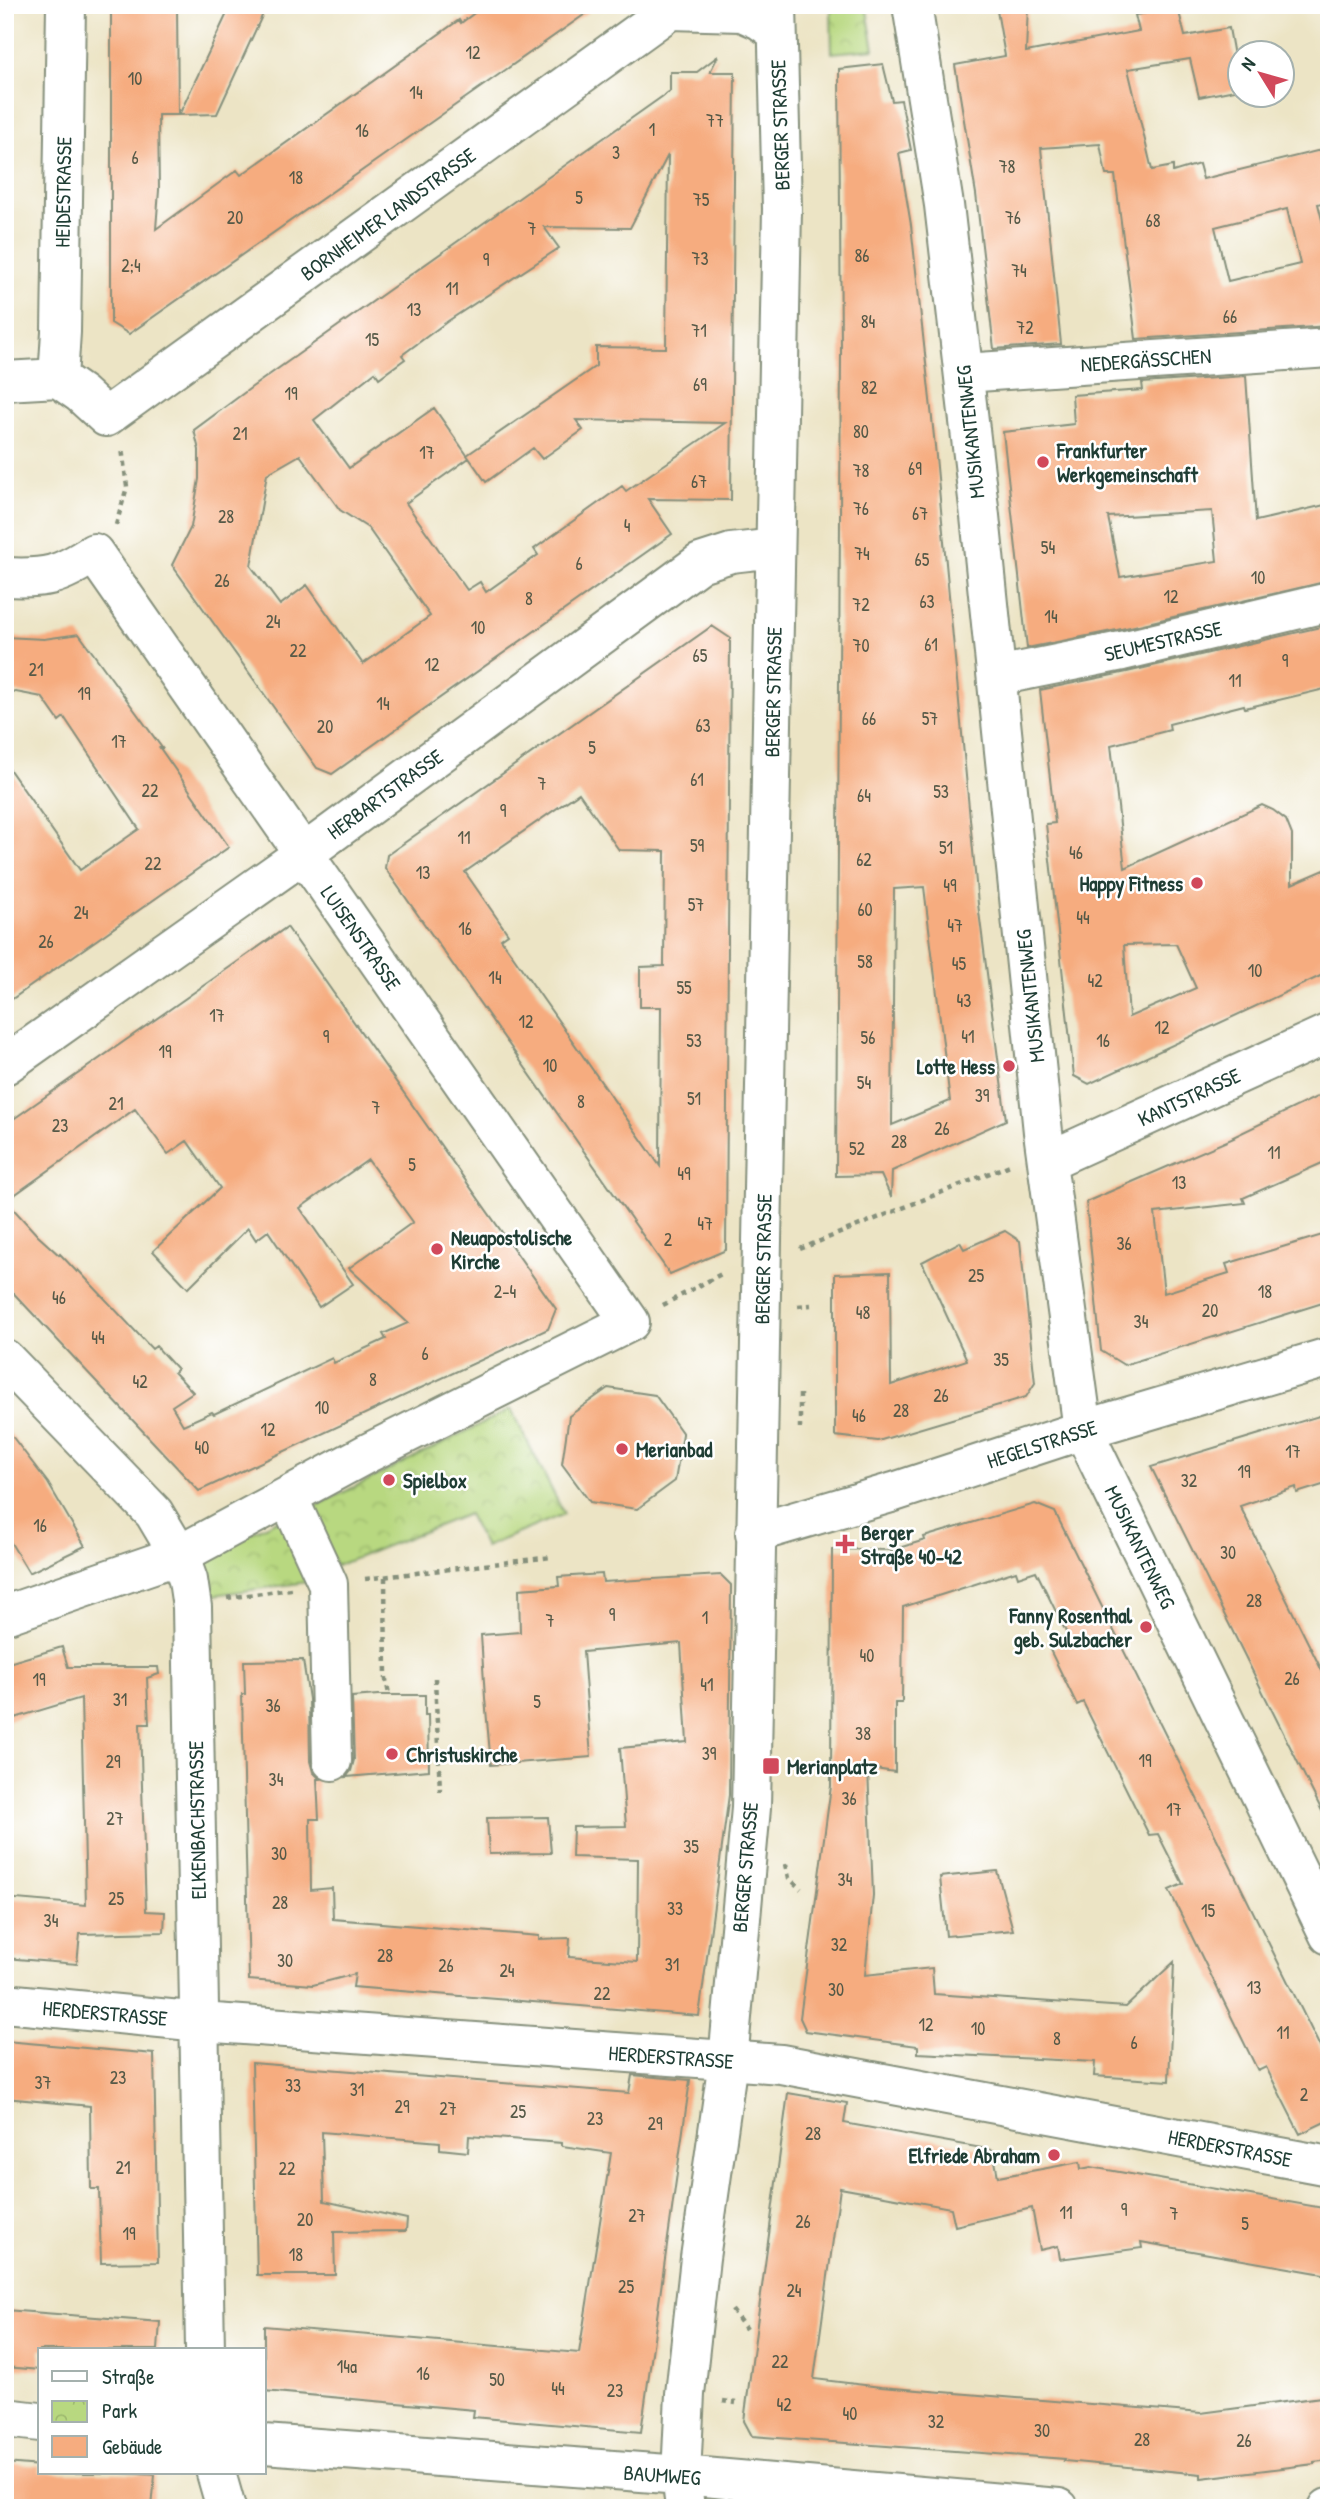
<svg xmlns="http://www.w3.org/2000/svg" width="1334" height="2513" font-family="'Patrick Hand',sans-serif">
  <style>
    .park { fill: url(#park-crowns); stroke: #6c8a5a; stroke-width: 2 }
    .building { fill: #f6ac7f; fill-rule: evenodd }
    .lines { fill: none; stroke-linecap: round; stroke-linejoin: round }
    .minor-casing { stroke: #86907c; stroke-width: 42 }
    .path { stroke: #86907c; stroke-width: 4.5; stroke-dasharray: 5 5; stroke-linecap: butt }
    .minor { stroke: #fff; stroke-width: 38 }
    .poi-dot { fill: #d1495b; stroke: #fff; stroke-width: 2.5 }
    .labels { text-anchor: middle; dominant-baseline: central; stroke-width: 5; stroke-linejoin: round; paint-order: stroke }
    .number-label { font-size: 18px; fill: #555947 }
    .street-label { font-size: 21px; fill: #1f3d34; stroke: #fff }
    .poi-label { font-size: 21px; font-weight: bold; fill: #1f3d34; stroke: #fff; text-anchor: start }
  </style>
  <defs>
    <pattern id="park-crowns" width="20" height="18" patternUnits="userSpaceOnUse" patternTransform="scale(1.75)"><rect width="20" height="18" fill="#b8d880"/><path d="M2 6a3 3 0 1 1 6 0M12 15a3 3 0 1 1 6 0" fill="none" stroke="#9eba6f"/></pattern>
  </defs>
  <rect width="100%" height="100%" fill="#fff"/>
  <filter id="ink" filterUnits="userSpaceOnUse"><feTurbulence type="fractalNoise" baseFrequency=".0143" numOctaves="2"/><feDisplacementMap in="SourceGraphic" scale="14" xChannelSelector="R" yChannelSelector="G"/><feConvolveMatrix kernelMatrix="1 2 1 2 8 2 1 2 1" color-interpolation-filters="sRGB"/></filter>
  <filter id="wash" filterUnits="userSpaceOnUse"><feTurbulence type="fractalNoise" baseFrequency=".00686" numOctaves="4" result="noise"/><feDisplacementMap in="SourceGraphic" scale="28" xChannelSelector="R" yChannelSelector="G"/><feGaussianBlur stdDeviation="1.57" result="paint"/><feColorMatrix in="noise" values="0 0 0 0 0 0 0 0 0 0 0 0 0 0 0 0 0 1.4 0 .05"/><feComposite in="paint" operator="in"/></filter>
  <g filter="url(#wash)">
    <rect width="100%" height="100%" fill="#ece4c5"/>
    <path class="park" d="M831,5H866L874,49L832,53Z
      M511,1409L564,1514L485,1547L468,1514L336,1566L310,1509Z
      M287,1515L314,1581L208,1596L195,1560Z"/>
    <g id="blocks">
      <path class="building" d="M111,5H177L178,115H158L159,190L156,229L237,170L241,175L459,20L461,23L485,5H598L129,334L111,323Z
        M231,5H267L217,114L179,115Z
        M996,5H1028L1026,52L1139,31L1135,15L1178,8L1185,36L1229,28L1240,89L1199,97L1190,59L1128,69L1152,170L1173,166V172L1199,164L1203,179L1329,148V201L1318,204L1329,248V326L1136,339L1115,175H1106L1100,144L1041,148L1061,344L994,349L976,194L955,65L1005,56ZM1287,209L1300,264L1228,281L1215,227Z
        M718,56L710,72H735L731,500L648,499L672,534L332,774L317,768L172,565L191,527L199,479V450L194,430L252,387L670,91V72H697ZM668,155L666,348L596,347V366L467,455L486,482L533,448L542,459L583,430L576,420L725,423L626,491L622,486L534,549L538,555L486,592L480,582L467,590L406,503L469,458L434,408L349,468L314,420L375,372L379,378L405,359L402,355L448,321L559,248L544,227L630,228ZM300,455L340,510L368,528L430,616L363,664L307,585L280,605L251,566L267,474Z
        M883,64L892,101L901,100L911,150L899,153L911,225L935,446L978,904L1006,1120L892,1171L891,1197L881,1175L836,1176L841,352L839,69ZM924,887L950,1101L892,1125L894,889Z
        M1246,376L1256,521L1329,504V581L1117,630L1027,648L1003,432L1074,424L1072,395L1143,390L1142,383ZM1212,511L1217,561L1120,577L1108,517Z
        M1329,625V688L1245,708L1244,705L1169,724L1170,730L1111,745L1125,868L1262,805L1273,810L1286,820L1292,835V884L1329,868V972L1089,1084L1074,1076L1046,824L1055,823L1040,690L1127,672ZM1176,944L1196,988L1129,1017L1124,945Z
        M712,626L730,638L726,1250L670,1274L385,868L387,855ZM579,793L619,850L665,851L664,966L640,967V1007H661L660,1166L501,939L508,934L465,872Z
        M79,634L162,748H160L229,847L5,1004V763L80,870L139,829L64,717L59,721L42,697L5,690V637L44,639Z
        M287,927L556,1309L548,1329L199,1491L5,1284V1125ZM135,1109L168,1154L187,1141L220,1188L153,1251L188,1288L248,1228L256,1240L268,1231L319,1307L353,1284L300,1208L368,1160L413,1222L349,1268L408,1323L383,1334L386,1339L334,1363L332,1358L214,1414L212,1412L183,1425L172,1406L193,1392L174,1372L177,1369L156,1346L152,1349L78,1270L77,1272L60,1254L59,1255L38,1236L6,1201Z
        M1329,1091V1160L1243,1198L1245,1203L1155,1213L1164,1293L1229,1273L1226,1264L1329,1233V1301L1124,1365L1101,1351L1086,1202L1234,1138L1233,1137Z
        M1005,1231L1020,1241L1035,1383L1026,1397L878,1441L835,1436V1274L890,1272L891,1385L967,1360L922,1262L960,1242L964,1249Z
        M608,1388L655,1395L683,1434L675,1481L637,1509L590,1502L562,1464L569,1416Z
        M1329,1413V1483L1297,1493L1296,1487L1240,1506L1329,1685V1825L1151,1467Z
        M5,1427L48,1483L85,1546L29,1573L5,1533Z
        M1035,1504L1055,1512L1329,2065V2120L1300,2134L1266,2067L1258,2071L1169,1890L1183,1884L1158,1834L1149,1835L1083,1702L1077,1705L1050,1650L1070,1640L1036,1571L1018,1577L1016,1571L903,1607L902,1703H895V1772L868,1768L873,1895L865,1975L932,1968L934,1994L1126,2007L1174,1962L1169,2081L1094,2076L1095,2062L918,2053V2046L806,2031L800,2018L831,1786L832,1549L892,1550L925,1540L924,1537Z
        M602,1574L603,1582L721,1575L731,1585L729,1795L699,2016L353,1987L355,1974L313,1985L249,1980L242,1694H245L244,1661L303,1660L309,1699L310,1761L313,1772L320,1779H317L319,1819H310L311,1890L332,1888L333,1919L539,1936V1939L570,1938L569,1957L637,1962L638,1859L572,1857L573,1827L626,1826L620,1748L687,1742L681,1643L583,1652L591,1757L491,1765L485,1698L481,1635L520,1632L519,1589L559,1586L558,1577Z
        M62,1647L68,1667H158L159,1674L147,1678L149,1724H140L146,1911L165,1912L164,1932L80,1934L77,1964L5,1958V1898L86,1905L81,1698L5,1721V1664Z
        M378,1695H425V1715H428L429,1770L346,1777L351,1771L354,1760L352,1697Z
        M548,1817L551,1853L489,1854L487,1818Z
        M997,1871L1013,1930L946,1936L940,1877Z
        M5,2041L154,2054L158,2262L101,2263L99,2189H91L90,2106L5,2098Z
        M252,2063L629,2093L632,2075L690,2080L641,2432L473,2417L474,2410L264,2391V2326L579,2353L611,2153L562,2146V2143L469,2136L468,2152L440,2149V2142L322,2132L324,2201L407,2219L406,2231L334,2232L335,2275H257Z
        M788,2093L847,2103L844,2123L993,2150L998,2177L1080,2162L1081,2169L1091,2167L1329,2209V2275L1141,2242L1142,2248L1060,2259L1058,2246L1040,2250L1032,2208L955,2226L951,2208L840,2188L814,2379L881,2387L1201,2413L1329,2396V2460L1314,2462V2464L1201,2478V2474L1064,2461L1065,2459L752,2436L744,2421Z
        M5,2310L160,2322L158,2350H40V2370L5,2367Z
        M5,2463L40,2466V2473H121L155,2475L152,2508H5Z"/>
    </g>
  </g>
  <g filter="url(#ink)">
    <use href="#blocks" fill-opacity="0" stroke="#86907c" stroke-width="2"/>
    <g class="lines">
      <defs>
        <path id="minor" d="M912,5L944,205L980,516L1043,1132L1083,1430L1329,1935
          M670,10L742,12L760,20L777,32
          M964,373L1329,348
          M58,378L61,332L66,5
          M5,381L58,378L81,394L106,417L677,5
          M5,577C47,579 59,576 94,553L630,1322L368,1453L179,1555L5,1615
          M997,676L1122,651L1329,602
          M5,1065L302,855L700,563L731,553L775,548
          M1048,1161L1329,1033
          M5,1359L154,1513L179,1555L188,1580L192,1607L205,2350
          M288,1497L328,1584L332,1761
          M755,1533L894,1492L1083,1430L1329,1357
          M5,2003L201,2022L781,2064L1329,2166
          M5,2418L40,2422
          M264,2444L681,2475L1059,2508
          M216,2473L226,2508
          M685,2508L681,2475L685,2394L700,2258L728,2061L751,1808L782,209L777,5
          M1328,2508H1329"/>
      </defs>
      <use href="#minor" class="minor-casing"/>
      <path class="path" d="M116,525L127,487L122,448
        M800,1249L1010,1165
        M663,1305L723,1273
        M798,1306L811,1305
        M800,1394V1428
        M385,1577L386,1680L389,1694
        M365,1579L552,1557
        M227,1598L291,1589
        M435,1678L440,1791
        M786,1864L789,1878L801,1889
        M732,2310L746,2329
        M723,2401L736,2403"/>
      <use href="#minor" class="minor"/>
    </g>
  </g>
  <g class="poi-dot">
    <circle cx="1043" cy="462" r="7"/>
    <circle cx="1197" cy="883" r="7"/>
    <circle cx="1009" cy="1066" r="7"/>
    <circle cx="437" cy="1249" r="7"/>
    <circle cx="622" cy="1449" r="7"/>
    <circle cx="389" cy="1480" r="7"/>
    <path d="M841.5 1533.5h7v7h7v7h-7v7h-7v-7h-7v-7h7z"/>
    <circle cx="1146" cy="1627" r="7"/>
    <circle cx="392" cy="1754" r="7"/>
    <rect x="762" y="1757" width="18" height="18" rx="3.5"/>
    <circle cx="1054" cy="2155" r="7"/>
  </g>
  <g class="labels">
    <g class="number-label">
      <text x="473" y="52">12</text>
      <text x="135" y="78">10</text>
      <text x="416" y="92">14</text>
      <text x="715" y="120">77</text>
      <text x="652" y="129">1</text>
      <text x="362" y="130">16</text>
      <text x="616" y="152">3</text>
      <text x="135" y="157">6</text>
      <text x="1007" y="166">78</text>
      <text x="296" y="177">18</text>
      <text x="579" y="197">5</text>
      <text x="701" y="199">75</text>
      <text x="235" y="217">20</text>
      <text x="1013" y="217">76</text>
      <text x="1153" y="220">68</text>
      <text x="532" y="228">7</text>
      <text x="862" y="255">86</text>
      <text x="700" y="258">73</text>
      <text x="486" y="259">9</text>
      <text x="131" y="265">2;4</text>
      <text x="1019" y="270">74</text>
      <text x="452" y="288">11</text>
      <text x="414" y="309">13</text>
      <text x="1230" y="316">66</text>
      <text x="868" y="321">84</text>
      <text x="1025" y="327">72</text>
      <text x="699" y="330">71</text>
      <text x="372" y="339">15</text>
      <text x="700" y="384">69</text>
      <text x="869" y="387">82</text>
      <text x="291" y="393">19</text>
      <text x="861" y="431">80</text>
      <text x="240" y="433">21</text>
      <text x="427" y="452">17</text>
      <text x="915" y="468">69</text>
      <text x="861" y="470">78</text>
      <text x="699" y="481">67</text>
      <text x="861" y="508">76</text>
      <text x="920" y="513">67</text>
      <text x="226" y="516">28</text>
      <text x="627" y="525">4</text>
      <text x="1048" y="547">54</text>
      <text x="862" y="553">74</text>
      <text x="922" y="559">65</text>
      <text x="579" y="563">6</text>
      <text x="1258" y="577">10</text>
      <text x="222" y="580">26</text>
      <text x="1171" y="596">12</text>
      <text x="529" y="598">8</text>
      <text x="927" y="601">63</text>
      <text x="861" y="604">72</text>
      <text x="1051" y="616">14</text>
      <text x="273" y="621">24</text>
      <text x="478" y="627">10</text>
      <text x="931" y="644">61</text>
      <text x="861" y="645">70</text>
      <text x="298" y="650">22</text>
      <text x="700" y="655">65</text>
      <text x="1285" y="660">9</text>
      <text x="432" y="664">12</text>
      <text x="36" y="669">21</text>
      <text x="1235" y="680">11</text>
      <text x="84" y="693">19</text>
      <text x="383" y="703">14</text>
      <text x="869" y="718">66</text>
      <text x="930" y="718">57</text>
      <text x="703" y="725">63</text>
      <text x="325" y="726">20</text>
      <text x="119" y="741">17</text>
      <text x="592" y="747">5</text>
      <text x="697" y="779">61</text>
      <text x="542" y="783">7</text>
      <text x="150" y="790">22</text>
      <text x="941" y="791">53</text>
      <text x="864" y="795">64</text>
      <text x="503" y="810">9</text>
      <text x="464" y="837">11</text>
      <text x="697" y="845">59</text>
      <text x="946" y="847">51</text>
      <text x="1076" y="852">46</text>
      <text x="864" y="859">62</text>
      <text x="153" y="863">22</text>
      <text x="423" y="872">13</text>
      <text x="950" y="885">49</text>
      <text x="696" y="904">57</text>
      <text x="865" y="909">60</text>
      <text x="81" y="912">24</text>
      <text x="1083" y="917">44</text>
      <text x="955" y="925">47</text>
      <text x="465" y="928">16</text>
      <text x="46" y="941">26</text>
      <text x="865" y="961">58</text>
      <text x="959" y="963">45</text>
      <text x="1255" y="970">10</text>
      <text x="495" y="977">14</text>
      <text x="1095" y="980">42</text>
      <text x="684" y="987">55</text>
      <text x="964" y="1000">43</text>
      <text x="217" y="1015">17</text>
      <text x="526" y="1021">12</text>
      <text x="1162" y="1027">12</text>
      <text x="326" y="1036">9</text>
      <text x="968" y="1036">41</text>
      <text x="868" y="1037">56</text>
      <text x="694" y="1040">53</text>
      <text x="1103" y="1040">16</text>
      <text x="165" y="1051">19</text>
      <text x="550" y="1065">10</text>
      <text x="864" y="1082">54</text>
      <text x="982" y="1095">39</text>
      <text x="694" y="1098">51</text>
      <text x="581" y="1101">8</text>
      <text x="116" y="1103">21</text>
      <text x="376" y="1107">7</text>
      <text x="60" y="1125">23</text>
      <text x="942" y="1128">26</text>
      <text x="899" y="1141">28</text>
      <text x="857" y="1148">52</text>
      <text x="1274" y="1152">11</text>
      <text x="412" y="1164">5</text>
      <text x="684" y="1173">49</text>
      <text x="1179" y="1182">13</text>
      <text x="705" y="1223">47</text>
      <text x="668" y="1239">2</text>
      <text x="1124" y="1243">36</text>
      <text x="976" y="1275">25</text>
      <text x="505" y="1291">2-4</text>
      <text x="1265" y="1291">18</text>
      <text x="59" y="1297">46</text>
      <text x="1210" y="1310">20</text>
      <text x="863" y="1312">48</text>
      <text x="1141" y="1321">34</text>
      <text x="98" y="1337">44</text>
      <text x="425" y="1353">6</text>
      <text x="1001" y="1359">35</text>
      <text x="373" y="1379">8</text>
      <text x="140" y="1381">42</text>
      <text x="941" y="1395">26</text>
      <text x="322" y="1407">10</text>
      <text x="901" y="1410">28</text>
      <text x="859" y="1415">46</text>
      <text x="268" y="1429">12</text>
      <text x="202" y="1447">40</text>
      <text x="1293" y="1451">17</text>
      <text x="1244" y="1471">19</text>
      <text x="1189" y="1480">32</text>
      <text x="40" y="1525">16</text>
      <text x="1228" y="1552">30</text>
      <text x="1254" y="1600">28</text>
      <text x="612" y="1614">9</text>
      <text x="705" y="1617">1</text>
      <text x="550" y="1620">7</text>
      <text x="867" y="1655">40</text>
      <text x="1292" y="1678">26</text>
      <text x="39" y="1679">19</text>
      <text x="707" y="1684">41</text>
      <text x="120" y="1699">31</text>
      <text x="537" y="1701">5</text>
      <text x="273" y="1705">36</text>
      <text x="863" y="1733">38</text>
      <text x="709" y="1753">39</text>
      <text x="1145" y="1760">19</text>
      <text x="113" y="1761">29</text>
      <text x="276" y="1779">34</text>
      <text x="849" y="1798">36</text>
      <text x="1174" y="1809">17</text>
      <text x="115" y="1818">27</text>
      <text x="691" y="1846">35</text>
      <text x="279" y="1853">30</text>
      <text x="845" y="1879">34</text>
      <text x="116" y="1898">25</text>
      <text x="280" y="1902">28</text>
      <text x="675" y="1908">33</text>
      <text x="1208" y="1910">15</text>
      <text x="51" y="1920">34</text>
      <text x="839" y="1944">32</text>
      <text x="385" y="1955">28</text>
      <text x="285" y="1960">30</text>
      <text x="672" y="1964">31</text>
      <text x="446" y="1965">26</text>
      <text x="507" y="1970">24</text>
      <text x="1254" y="1987">13</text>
      <text x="836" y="1989">30</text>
      <text x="602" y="1993">22</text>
      <text x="926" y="2024">12</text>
      <text x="978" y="2028">10</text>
      <text x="1283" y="2032">11</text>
      <text x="1057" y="2038">8</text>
      <text x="1134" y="2042">6</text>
      <text x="118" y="2077">23</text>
      <text x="43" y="2082">37</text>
      <text x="293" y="2085">33</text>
      <text x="357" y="2089">31</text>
      <text x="1304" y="2094">2</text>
      <text x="402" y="2106">29</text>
      <text x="448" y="2108">27</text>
      <text x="518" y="2111">25</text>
      <text x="595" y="2118">23</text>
      <text x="655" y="2123">29</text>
      <text x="813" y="2133">28</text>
      <text x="123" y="2167">21</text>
      <text x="287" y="2168">22</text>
      <text x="1124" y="2209">9</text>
      <text x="1066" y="2212">11</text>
      <text x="1174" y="2213">7</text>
      <text x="637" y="2215">27</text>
      <text x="305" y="2219">20</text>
      <text x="803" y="2221">26</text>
      <text x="1245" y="2223">5</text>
      <text x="129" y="2233">19</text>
      <text x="296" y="2254">18</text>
      <text x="626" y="2286">25</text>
      <text x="794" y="2290">24</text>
      <text x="780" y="2361">22</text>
      <text x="347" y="2366">14a</text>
      <text x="423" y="2373">16</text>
      <text x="497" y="2379">50</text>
      <text x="558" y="2388">44</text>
      <text x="615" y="2390">23</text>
      <text x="784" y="2404">42</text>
      <text x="850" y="2413">40</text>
      <text x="936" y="2421">32</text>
      <text x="1042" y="2430">30</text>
      <text x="1142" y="2439">28</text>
      <text x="1244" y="2440">26</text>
    </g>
    <g class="street-label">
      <text transform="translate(780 125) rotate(-92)">BERGER STRASSE</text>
      <text transform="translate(63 192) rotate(-89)">HEIDESTRASSE</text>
      <text transform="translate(388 214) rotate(-36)">BORNHEIMER LANDSTRASSE</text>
      <text transform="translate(1146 360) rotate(-4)">NEDERGÄSSCHEN</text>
      <text transform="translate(970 432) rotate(-96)">MUSIKANTENWEG</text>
      <text transform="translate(1163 641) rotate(-13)">SEUMESTRASSE</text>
      <text transform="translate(773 692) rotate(-89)">BERGER STRASSE</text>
      <text transform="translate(385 794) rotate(-36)">HERBARTSTRASSE</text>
      <text transform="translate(361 938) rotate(55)">LUISENSTRASSE</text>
      <text transform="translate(1030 996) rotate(-96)">MUSIKANTENWEG</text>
      <text transform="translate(1189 1097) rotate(-25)">KANTSTRASSE</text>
      <text transform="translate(763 1259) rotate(-89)">BERGER STRASSE</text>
      <text transform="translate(1042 1444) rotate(-18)">HEGELSTRASSE</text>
      <text transform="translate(1140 1547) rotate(64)">MUSIKANTENWEG</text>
      <text transform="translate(197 1820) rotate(-91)">ELKENBACHSTRASSE</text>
      <text transform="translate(745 1867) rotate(-85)">BERGER STRASSE</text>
      <text transform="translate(105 2013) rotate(5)">HERDERSTRASSE</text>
      <text transform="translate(671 2057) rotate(4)">HERDERSTRASSE</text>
      <text transform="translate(1230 2148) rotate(11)">HERDERSTRASSE</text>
      <text transform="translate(662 2475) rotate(4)">BAUMWEG</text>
    </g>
    <g class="poi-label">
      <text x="1057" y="450">Frankfurter<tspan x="1057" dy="24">Werkgemeinschaft</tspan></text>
      <text x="1183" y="883" text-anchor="end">Happy Fitness</text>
      <text x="995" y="1066" text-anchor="end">Lotte Hess</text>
      <text x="451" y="1237">Neuapostolische<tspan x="451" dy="24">Kirche</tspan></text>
      <text x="636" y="1449">Merianbad</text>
      <text x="403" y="1480">Spielbox</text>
      <text x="861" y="1532">Berger<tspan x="861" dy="24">Straße 40-42</tspan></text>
      <text x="1132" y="1615" text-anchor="end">Fanny Rosenthal<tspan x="1132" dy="24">geb. Sulzbacher</tspan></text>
      <text x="406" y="1754">Christuskirche</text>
      <text x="787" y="1766">Merianplatz</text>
      <text x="1040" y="2155" text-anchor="end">Elfriede Abraham</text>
    </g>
  </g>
  <rect width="1334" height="2513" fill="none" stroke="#fff" stroke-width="28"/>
  <rect x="38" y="2348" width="228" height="126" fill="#ffffff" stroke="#a5b1ae" stroke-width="2"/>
  <rect x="52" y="2371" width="35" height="10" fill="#ffffff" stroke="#a5b1ae" stroke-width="2"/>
  <text x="102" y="2384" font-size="21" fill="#1f3d34">Straße</text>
  <rect x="52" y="2401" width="35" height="21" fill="url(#park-crowns)" stroke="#a5b1ae" stroke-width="2"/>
  <text x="102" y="2418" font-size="21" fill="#1f3d34">Park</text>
  <rect x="52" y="2436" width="35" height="21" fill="#f6ac7f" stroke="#a5b1ae" stroke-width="2"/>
  <text x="102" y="2454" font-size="21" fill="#1f3d34">Gebäude</text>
  <g transform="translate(1261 74) rotate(307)"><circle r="33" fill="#ffffff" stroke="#a5b1ae" stroke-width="2"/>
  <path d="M0-5L12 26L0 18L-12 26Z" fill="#d1495b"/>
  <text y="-10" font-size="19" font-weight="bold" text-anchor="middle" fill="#1f3d34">N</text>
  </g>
</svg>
